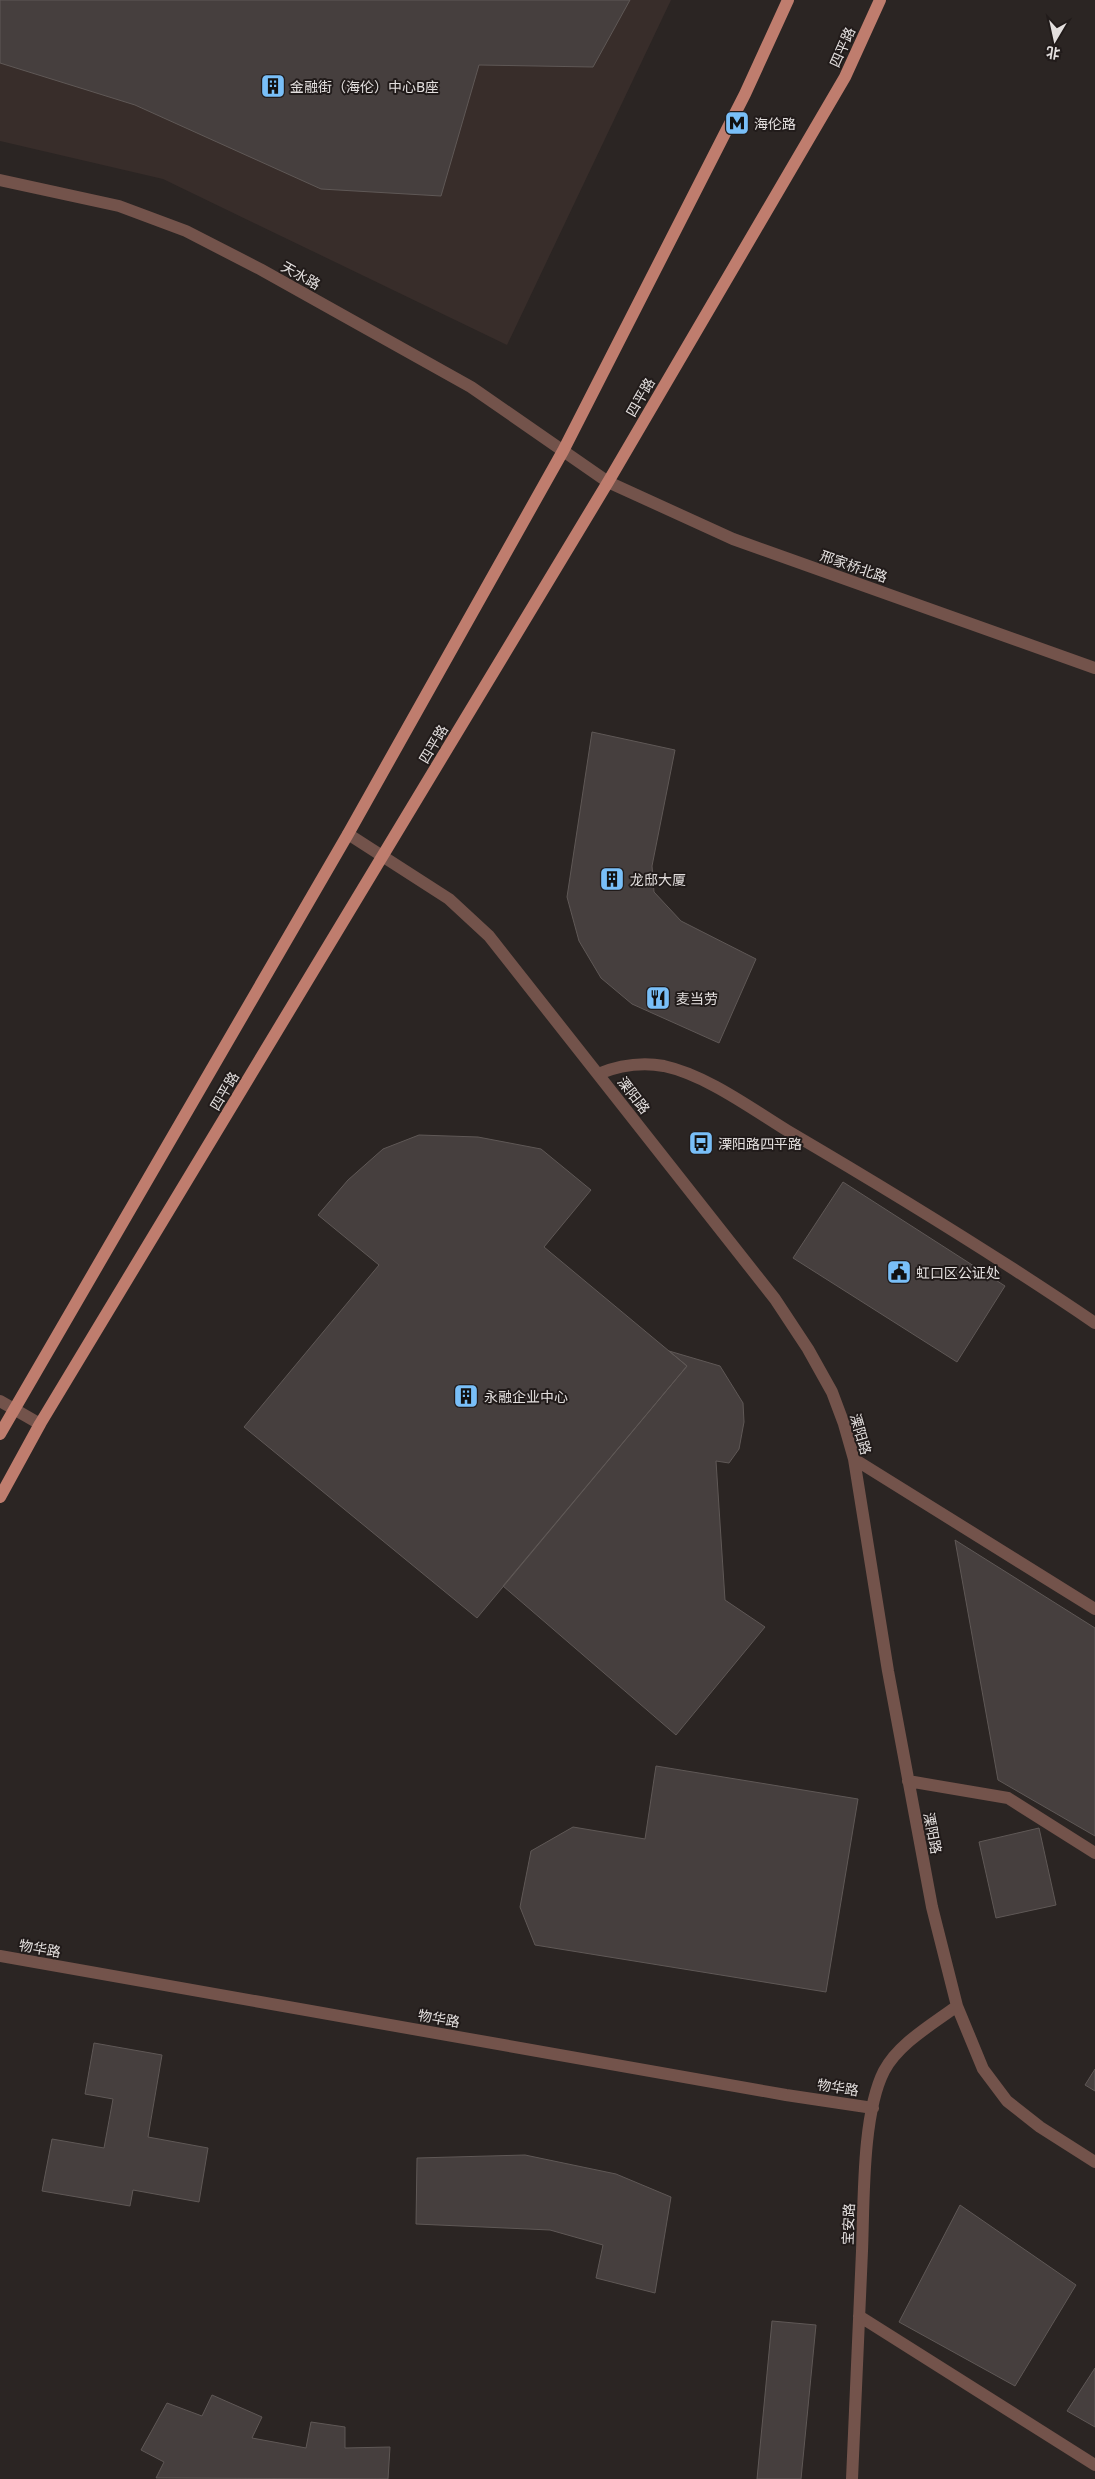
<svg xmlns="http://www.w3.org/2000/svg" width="1095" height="2479" font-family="'Noto Sans','Noto Sans SC',sans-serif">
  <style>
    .built { fill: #382d2a }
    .building { fill: #463f3e; stroke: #5f5856 }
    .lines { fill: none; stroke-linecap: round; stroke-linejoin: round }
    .minor { stroke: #73534b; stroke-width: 12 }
    .major { stroke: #bf7d6e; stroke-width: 12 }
    .labels { text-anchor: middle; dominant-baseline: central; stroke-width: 4; stroke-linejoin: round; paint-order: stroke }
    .street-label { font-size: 14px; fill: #e3dfde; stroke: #211b1a }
    .poi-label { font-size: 14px; fill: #e3dfde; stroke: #211b1a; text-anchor: start }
  </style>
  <rect width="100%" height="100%" fill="#2b2523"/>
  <path class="built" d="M0,0H671L507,345L163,179L0,141Z"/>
  <path class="building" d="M0,0H630L593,67L479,65L441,196L321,189L135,105L0,63Z
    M592,732L675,750L652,866L654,892L681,921L756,959L719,1043L632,1004L601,978L579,941L567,897Z
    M419,1135L478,1137L541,1149L591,1190L544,1247L687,1366L477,1618L244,1427L379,1265L318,1215L348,1180L383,1149Z
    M843,1182L1005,1286L957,1362L793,1258Z
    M669,1351L720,1366L743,1403L744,1422L739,1449L729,1463L716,1461L725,1600L765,1627L676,1735L503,1586L687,1366Z
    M955,1540L1095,1628V1836L998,1780Z
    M656,1766L858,1799L826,1992L535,1945L520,1907L531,1851L573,1827L645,1839Z
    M1039,1828L1056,1905L996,1918L979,1842Z
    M94,2043L162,2055L148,2137L208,2148L199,2202L133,2190L130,2206L42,2191L52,2139L104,2148L113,2099L85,2094Z
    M1095,2069V2091L1085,2085Z
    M525,2155L616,2174L671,2197L655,2293L596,2278L603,2245L550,2230L416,2224L417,2158Z
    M960,2205L1076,2285L1015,2386L899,2322Z
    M772,2321L816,2325L801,2479H757Z
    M1095,2368V2427L1067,2411Z
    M212,2395L262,2417L252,2438L306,2448L311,2422L345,2427V2448L390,2447L388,2479L156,2478L164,2462L141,2450L167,2403L202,2416Z"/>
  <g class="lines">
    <path class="minor" d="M0,180L119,206L186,231L260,269L471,387L608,482L733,539L1095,668
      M348,834L449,899L489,936L775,1299L808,1349L832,1392L844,1424L854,1459L888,1671L932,1907L957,2006L983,2069L1007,2101L1040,2127L1095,2162
      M598,1074C620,1065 641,1062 664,1066C706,1075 752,1109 788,1131C892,1192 995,1255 1095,1323
      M0,1401L40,1424
      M854,1459L1095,1609
      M908,1781L1008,1798L1095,1853
      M0,1956L786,2095L873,2108
      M859,2316L1095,2465
      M852,2479C856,2403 859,2327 862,2251C864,2202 862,2114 884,2071C899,2043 933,2024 957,2006"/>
    <path class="major" d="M0,1434L348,834L563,451L745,94L788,0
      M0,1497L40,1424L608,482L845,77L880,0"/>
  </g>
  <defs>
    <symbol id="building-square" viewBox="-11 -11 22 22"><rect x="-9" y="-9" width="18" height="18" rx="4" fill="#79bff8" stroke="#211b1a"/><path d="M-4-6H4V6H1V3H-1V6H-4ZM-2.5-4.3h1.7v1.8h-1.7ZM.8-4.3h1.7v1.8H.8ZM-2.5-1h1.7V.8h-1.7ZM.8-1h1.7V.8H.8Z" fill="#111"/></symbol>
    <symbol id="metro-square" viewBox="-11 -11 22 22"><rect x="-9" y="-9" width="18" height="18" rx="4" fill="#79bff8" stroke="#211b1a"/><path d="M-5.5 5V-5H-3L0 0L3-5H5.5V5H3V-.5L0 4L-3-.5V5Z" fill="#111"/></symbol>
    <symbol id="restaurant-square" viewBox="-11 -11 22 22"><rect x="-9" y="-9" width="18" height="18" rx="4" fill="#79bff8" stroke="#211b1a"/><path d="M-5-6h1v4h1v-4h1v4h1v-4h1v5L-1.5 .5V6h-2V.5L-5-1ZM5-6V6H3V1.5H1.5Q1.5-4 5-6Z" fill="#111"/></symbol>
    <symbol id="bus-square" viewBox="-11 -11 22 22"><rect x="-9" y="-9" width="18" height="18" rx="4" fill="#79bff8" stroke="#211b1a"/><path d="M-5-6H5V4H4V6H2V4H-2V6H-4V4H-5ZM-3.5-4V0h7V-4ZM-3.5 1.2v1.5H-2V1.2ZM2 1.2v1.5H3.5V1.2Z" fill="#111"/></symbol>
    <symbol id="civic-square" viewBox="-11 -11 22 22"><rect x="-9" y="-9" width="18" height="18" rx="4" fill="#79bff8" stroke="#211b1a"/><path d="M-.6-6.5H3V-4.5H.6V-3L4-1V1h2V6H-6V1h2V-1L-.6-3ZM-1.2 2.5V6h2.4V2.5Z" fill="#111"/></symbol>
  </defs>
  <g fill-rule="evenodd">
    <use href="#building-square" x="259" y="72" width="28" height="28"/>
    <use href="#metro-square" x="723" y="109" width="28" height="28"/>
    <use href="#building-square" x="598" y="865" width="28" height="28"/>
    <use href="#restaurant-square" x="644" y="984" width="28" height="28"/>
    <use href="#bus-square" x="687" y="1129" width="28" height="28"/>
    <use href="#civic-square" x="885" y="1258" width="28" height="28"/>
    <use href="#building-square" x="452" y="1382" width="28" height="28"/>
  </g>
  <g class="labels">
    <g class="street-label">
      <text transform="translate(842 47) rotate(-66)">四平路</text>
      <text transform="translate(301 275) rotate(29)">天水路</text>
      <text transform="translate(640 397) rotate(-60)">四平路</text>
      <text transform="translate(854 566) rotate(19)">邢家桥北路</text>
      <text transform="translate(433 744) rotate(-59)">四平路</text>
      <text transform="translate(224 1091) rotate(-59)">四平路</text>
      <text transform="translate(634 1095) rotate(52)">溧阳路</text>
      <text transform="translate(861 1434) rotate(74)">溧阳路</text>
      <text transform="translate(933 1833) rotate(79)">溧阳路</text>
      <text transform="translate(40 1948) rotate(10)">物华路</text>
      <text transform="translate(439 2018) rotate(10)">物华路</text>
      <text transform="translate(838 2087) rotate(9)">物华路</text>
      <text transform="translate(848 2224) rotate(-88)">宝安路</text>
    </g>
    <g class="poi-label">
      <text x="290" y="86">金融街（海伦）中心B座</text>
      <text x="754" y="123">海伦路</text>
      <text x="630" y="879">龙邸大厦</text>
      <text x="676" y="998">麦当劳</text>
      <text x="718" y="1143">溧阳路四平路</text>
      <text x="916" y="1272">虹口区公证处</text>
      <text x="484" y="1396">永融企业中心</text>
    </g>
  </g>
  <g transform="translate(1055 40) rotate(189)" stroke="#211b1a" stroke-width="4" paint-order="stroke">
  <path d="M0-4L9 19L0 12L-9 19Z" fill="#e3dfde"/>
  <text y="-8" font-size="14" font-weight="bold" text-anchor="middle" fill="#e3dfde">北</text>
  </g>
</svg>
